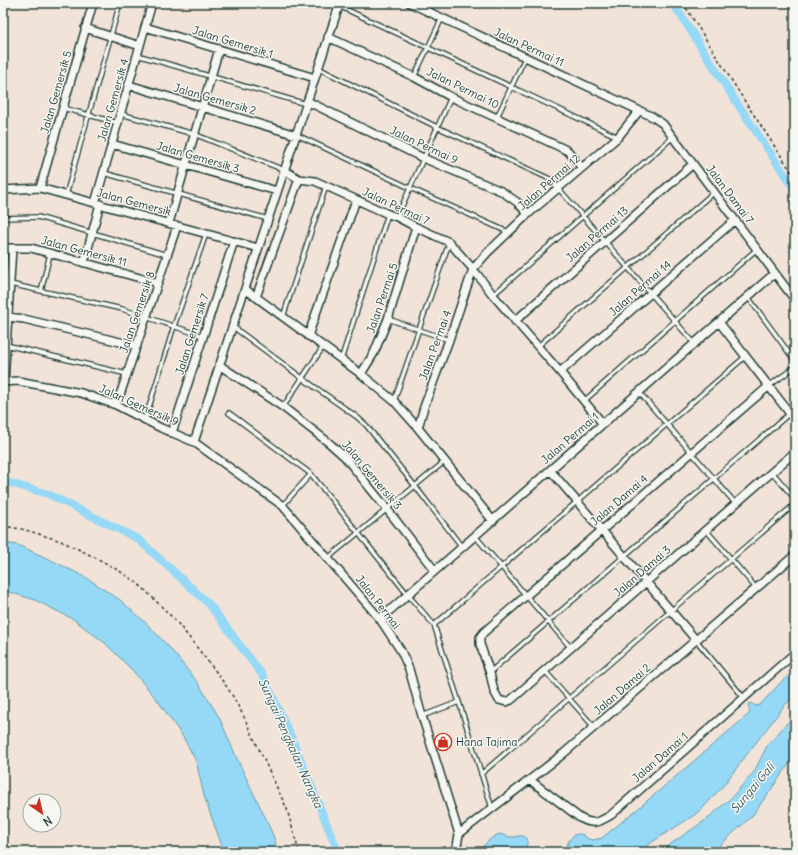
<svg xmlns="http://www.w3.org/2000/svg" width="798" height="855" font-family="Delius,sans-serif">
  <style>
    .water { fill: #95d9f7; stroke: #669ba9 }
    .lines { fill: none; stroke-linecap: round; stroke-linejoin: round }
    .canal { stroke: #95d9f7; stroke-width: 8 }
    .lane-casing { stroke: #1f3d34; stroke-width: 6 }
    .street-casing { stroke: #1f3d34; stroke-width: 10 }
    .path { stroke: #1f3d34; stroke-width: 1.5; stroke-dasharray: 3 3; stroke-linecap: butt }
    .lane { stroke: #f6f6f2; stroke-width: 3.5 }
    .street { stroke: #f6f6f2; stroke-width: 7 }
    .labels { text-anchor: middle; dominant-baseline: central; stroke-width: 3; stroke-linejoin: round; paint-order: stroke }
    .street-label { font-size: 11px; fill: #1f3d34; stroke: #f6f6f2 }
    .poi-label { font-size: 11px; fill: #1f3d34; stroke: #f6f6f2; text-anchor: start }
    .water-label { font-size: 12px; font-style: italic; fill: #375c5b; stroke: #f6f6f2 }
  </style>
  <rect width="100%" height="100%" fill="#f2e3d8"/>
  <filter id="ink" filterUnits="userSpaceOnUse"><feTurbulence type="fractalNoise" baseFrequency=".025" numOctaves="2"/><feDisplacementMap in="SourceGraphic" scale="8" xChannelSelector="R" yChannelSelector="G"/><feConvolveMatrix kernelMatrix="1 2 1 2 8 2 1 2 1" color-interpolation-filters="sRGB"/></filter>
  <g filter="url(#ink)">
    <path class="water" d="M3,543L18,545L49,559L87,578L120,600L145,622L169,647L198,683L219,717L239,763L266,819L275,840L277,852H224L204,796L196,761L183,737L158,701L133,671L105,643L73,619L35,600L3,590Z
      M795,671V695L784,706L722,787L703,808L693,816L649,844L640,852H566L567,844L571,838L574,835L579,834L584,835L588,839L593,840L602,838L640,807L749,714L750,711L748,705L751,703L755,706L760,705L783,680Z
      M795,714V756L752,816L719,846L710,852H659L707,819L730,799L754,772L767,746Z
      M500,834C504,835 508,837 513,837C516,837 519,835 522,836C531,836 526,847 524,852H479C484,845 491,836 500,834Z"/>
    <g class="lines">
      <path class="canal" d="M672,3L678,11L729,91L795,190
        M3,481L48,494L138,539L209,604L263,676L293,741L338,852"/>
      <defs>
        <path id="lane" d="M339,6L618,137
          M137,55L306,104
          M318,68L437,127L552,180L558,188L695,344
          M414,77L442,18
          M63,108L118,123
          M121,114L194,134L284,170
          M497,117L525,58
          M297,135L410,188L508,232
          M104,173L268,219
          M66,195L120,3
          M397,217L451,97
          M3,218L38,217L167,255
          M10,284L122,309L203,336
          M41,291L50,254
          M493,295L673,137
          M748,297L795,361
          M283,317L326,186
          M388,319L449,340
          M232,326L302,378L357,417L366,425L415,486L462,547
          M6,345L127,374
          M537,347L714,192
          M341,360L388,214
          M769,386L795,367
          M639,392L736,504
          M394,401L449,243
          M584,401L757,249
          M283,407L323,347
          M229,413L311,474L408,595L434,625L459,702L492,808
          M145,420L174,326L206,234
          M772,472L795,499
          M283,505L311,474
          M706,530L756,588
          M475,536L571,648
          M328,558L444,462
          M434,625L746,356
          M696,640L744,698
          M545,671L594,727
          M490,672L790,413
          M422,716L459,702
          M481,774L795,504"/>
        <path id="street" d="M410,3L653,117L663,124L795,300
          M145,27L315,78
          M85,28L140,46
          M328,37L414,77L451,97L560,147L568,151L582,168
          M129,85L296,135
          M307,101L423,158L501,191L517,202L528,214
          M112,144L277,191
          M284,170L299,179L315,181L388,214L397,217L416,227L449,242L473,269L493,295L560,372L603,424
          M40,188L93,3
          M3,190L40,188L258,248
          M95,203L152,3
          M169,223L219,49
          M3,248H31L158,283
          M84,263L100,204
          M245,289L361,374L394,401L418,428L493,521
          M256,297L299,179
          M8,317L24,319L137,346
          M515,321L693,164
          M719,322L795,420
          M308,336L356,200
          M219,365L283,407L328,442L345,457L387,509L435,571
          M560,372L735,220
          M361,374L374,353L388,319L416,227
          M3,382L18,381L81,393L116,405L161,428L194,442L283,506L294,519L380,619L401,651L409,669L422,716L459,834L456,852
          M4,382L12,248
          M769,386L484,632L480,637V644L490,673L494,691L499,700L506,702L511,700L795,452
          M116,405L121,392L177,226
          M418,428L424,407L449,340L473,269L488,252L528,214L618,137L639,111
          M172,433L234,241
          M194,442L340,3
          M550,470L696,640
          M380,619L775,273
          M530,780L580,818C593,825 598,823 611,815L795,653
          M459,834C493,807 529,781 563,754L795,555"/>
      </defs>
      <use href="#lane" class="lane-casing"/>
      <use href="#street" class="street-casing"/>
      <path class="path" d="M683,3L744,100L795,177
        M3,526L26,530L61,541L78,549L102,561L121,572L136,582L145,590L175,620L188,636L217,673L231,693L243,715L287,809L299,852"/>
      <use href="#lane" class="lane"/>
      <use href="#street" class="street"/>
    </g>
  </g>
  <defs>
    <symbol id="shop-ring" viewBox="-11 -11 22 22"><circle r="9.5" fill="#f6f6f2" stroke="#c8321e" stroke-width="1.5"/><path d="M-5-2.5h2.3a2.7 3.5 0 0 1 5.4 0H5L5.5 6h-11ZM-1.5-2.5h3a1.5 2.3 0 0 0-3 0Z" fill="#c8321e"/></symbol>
  </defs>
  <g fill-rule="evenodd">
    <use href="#shop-ring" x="433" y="732" width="20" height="20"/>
  </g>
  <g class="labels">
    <g class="street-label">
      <text transform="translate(233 42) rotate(17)">Jalan Gemersik 1</text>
      <text transform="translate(529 47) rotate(25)">Jalan Permai 11</text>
      <text transform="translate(463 88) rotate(26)">Jalan Permai 10</text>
      <text transform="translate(56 92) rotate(-74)">Jalan Gemersik 5</text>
      <text transform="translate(215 99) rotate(16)">Jalan Gemersik 2</text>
      <text transform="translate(113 100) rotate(-74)">Jalan Gemersik 4</text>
      <text transform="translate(424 145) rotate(25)">Jalan Permai 9</text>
      <text transform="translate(198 157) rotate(16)">Jalan Gemersik 3</text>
      <text transform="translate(549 182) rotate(-41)">Jalan Permai 12</text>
      <text transform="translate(730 194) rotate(53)">Jalan Damai 7</text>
      <text transform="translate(134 202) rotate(15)">Jalan Gemersik</text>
      <text transform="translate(396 206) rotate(25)">Jalan Permai 7</text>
      <text transform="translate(597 234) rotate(-41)">Jalan Permai 13</text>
      <text transform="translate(84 251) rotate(15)">Jalan Gemersik 11</text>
      <text transform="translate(640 288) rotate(-41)">Jalan Permai 14</text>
      <text transform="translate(382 298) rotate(-71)">Jalan Permai 5</text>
      <text transform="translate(137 312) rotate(-71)">Jalan Gemersik 8</text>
      <text transform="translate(192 334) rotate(-72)">Jalan Gemersik 7</text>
      <text transform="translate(435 345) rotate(-70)">Jalan Permai 4</text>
      <text transform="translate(139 405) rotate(24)">Jalan Gemersik 9</text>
      <text transform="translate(570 438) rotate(-41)">Jalan Permai 1</text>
      <text transform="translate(372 475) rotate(50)">Jalan Gemersik 3</text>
      <text transform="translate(619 500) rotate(-41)">Jalan Damai 4</text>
      <text transform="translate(642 571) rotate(-41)">Jalan Damai 3</text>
      <text transform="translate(378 602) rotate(52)">Jalan Permai</text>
      <text transform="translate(622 689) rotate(-41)">Jalan Damai 2</text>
      <text transform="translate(660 757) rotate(-41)">Jalan Damai 1</text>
    </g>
    <g class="poi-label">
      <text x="456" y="742">Hana Tajima</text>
    </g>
    <g class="water-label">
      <text transform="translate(291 743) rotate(66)">Sungai Pengkalan Nangka</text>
      <text transform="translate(752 788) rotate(-50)">Sungai Gali</text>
    </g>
  </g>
  <rect width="798" height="855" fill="none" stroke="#f6f6f2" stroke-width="16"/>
  <rect x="8" y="8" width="782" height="839" fill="none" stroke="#1f3d34" stroke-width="1.5" filter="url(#ink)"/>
  <g transform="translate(42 813) rotate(146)"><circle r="19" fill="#f6f6f2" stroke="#a0aca6"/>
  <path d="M0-3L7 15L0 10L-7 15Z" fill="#c8321e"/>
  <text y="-6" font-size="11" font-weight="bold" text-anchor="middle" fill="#1f3d34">N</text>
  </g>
</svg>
